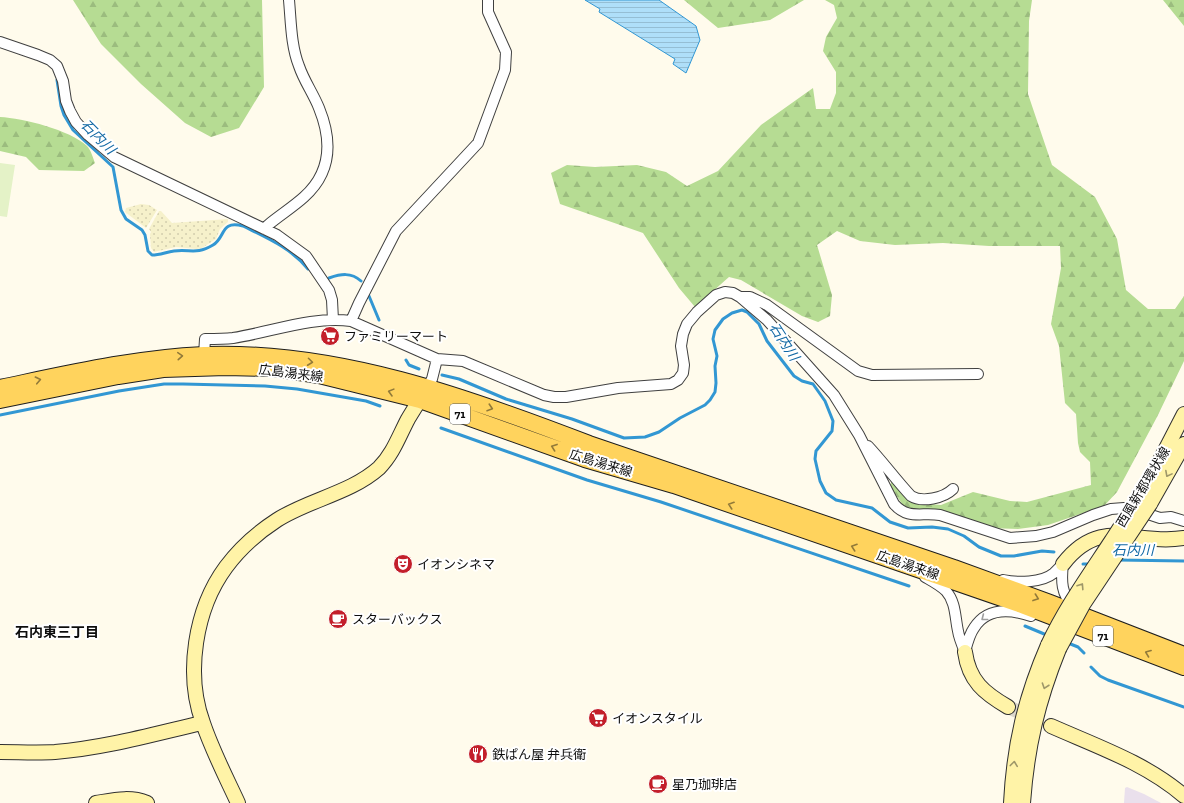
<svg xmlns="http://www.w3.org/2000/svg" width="1184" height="803" font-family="'Zilla Slab','Noto Sans JP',serif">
<defs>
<pattern id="farmland-dots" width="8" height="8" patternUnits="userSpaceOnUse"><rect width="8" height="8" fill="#f6f1cb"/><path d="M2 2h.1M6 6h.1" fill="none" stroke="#d2cdad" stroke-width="1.8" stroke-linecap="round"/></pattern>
<pattern id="forest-firs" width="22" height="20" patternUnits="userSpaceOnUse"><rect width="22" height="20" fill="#b6dc93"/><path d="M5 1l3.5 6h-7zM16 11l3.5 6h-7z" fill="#9bbc7e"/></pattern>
<pattern id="water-rules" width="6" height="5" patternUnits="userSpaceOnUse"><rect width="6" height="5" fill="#afdff9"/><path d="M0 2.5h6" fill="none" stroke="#95bed4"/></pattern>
</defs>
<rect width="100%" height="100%" fill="#fffbec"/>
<path fill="#eae0ec" d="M1127 787 1144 794 1161 803H1124L1125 788Z"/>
<path fill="url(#farmland-dots)" d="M141 204 149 205 157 210 146 228 125 212 126 208Z
M159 211H161L172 223 228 219V222L220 229 216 239 202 248 197 249 176 247 154 252 151 248 150 234 151 232 149 229Z"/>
<path fill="url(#forest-firs)" d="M73 0H262L264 87 239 128 211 137 185 123 141 84 101 44Z
M684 0H804L770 20 718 28Z
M825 0H1032L1029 21 1028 94 1052 165 1095 197 1117 239 1126 290 1148 309H1175L1184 296V361L1157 417 1117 492 1104 506 1048 525 1018 529 989 528 905 508 891 488V481L919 503 941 505 973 492 1010 501 1027 502 1091 485 1090 462 1080 452 1078 443 1076 414 1065 403 1059 346 1051 324 1061 268 1060 246H989L943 243 895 245 860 241 837 231 817 245 832 295 830 316 818 322 802 316 741 280 729 277 695 307 679 288 643 233 560 204 551 173 567 165 595 167 637 165 666 172 687 186 718 171 761 125 813 88 816 109H830L836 93V72L823 51 826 37 837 18 834 5Z
M1163 0H1184V26Z
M0 117C23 118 70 130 87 146 91 150 93 158 95 163L84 171 39 170 26 157 0 151Z"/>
<path fill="#e4f2c7" d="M0 163 15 165 7 217 0 216Z"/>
<path fill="url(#water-rules)" stroke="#3297d3" d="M585 0H659L696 26 700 40 686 73 673 64 675 59 599 12 600 9Z"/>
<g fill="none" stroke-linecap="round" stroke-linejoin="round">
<path stroke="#3297d3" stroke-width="3" d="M57 80 61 106 64 115 73 130 113 167 121 210 126 219 142 230 145 235 148 251 152 255C160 255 166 252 174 251 191 249 196 255 213 245 226 237 220 220 243 226 267 238 291 248 308 269
M329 278C341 274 351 272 361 281
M369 296 379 320
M406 360 409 365 419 369
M442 375 459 379 506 399 572 419 624 438 645 437 659 432 680 418 705 405 710 400 715 392 716 383 715 366 717 356 713 339 715 330 723 319 732 313 742 310 747 312 759 324 767 341 794 376 802 381 813 384 825 401 833 421 832 431 816 451 815 459 820 481 826 493 836 500 872 508 890 522 908 528 932 527 948 529 964 536 979 547 1001 556H1014L1042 551 1054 552
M0 415 119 391 164 384H183L265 386 297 389 366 401 380 406
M441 428 587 480 661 502 909 586
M1118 560 1184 561
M1083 564H1091
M1025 626 1049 636
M1068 643 1078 647 1084 653
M1091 667 1100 676 1108 680 1184 707"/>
<path stroke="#dbd7cb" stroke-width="14" stroke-dasharray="14 7" stroke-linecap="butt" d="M1008 707 1051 726"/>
<g stroke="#404040" stroke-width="12">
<path id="street" d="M0 42 38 55 50 60 57 66 63 81 66 101 70 111 76 122 88 135 114 157 277 235 306 256 329 290 332 300 333 320
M264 229 268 225C280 215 293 207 304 197 332 172 332 140 319 108 313 93 304 81 299 66 291 46 291 22 289 0
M740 297H750L767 305 858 371 872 375 978 374
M351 321 359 303 396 231 478 143 505 70 506 52 488 12V0
M204 355 205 339C214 339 224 339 233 338 272 332 311 316 351 321L437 359 463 361 544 395 554 397H566L618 388 671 384 678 380 683 373 684 365 681 346 683 334 687 324 697 312 716 295 725 292 733 293 740 297 767 320 834 395 859 435 894 504C908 520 921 512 940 515L1010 538 1036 536 1053 532 1093 515 1111 509 1124 508 1136 510 1160 518 1171 517 1184 521
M427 388 432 379 437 359
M868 446C883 462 896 480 911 496 922 503 944 498 953 489
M1063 564C1061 581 1061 594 1074 608
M925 577C932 581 940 585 946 591 956 602 955 618 958 631 959 638 962 645 965 652
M1003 580C1017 583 1042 583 1054 573 1057 570 1060 567 1063 564
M965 652C967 644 969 635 974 628 987 607 1010 609 1031 616"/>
</g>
<g stroke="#2f2f2f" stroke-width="16">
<path id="secondary" d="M1138 499 1154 472 1184 414
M1150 504 1184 444
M1063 564C1101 515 1135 546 1184 538
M965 652C969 681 984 693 1008 707
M1051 726C1096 746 1146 763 1184 796
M0 752C18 752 37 753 55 752 105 748 154 734 202 723
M96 803C114 800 130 796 147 803
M238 803C226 777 212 750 203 723 185 674 195 609 226 567 240 548 257 533 277 520 308 500 351 493 379 468 393 454 399 436 408 419 414 409 420 400 425 390
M1011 803C1014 745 1025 698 1048 645
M1023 803C1027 747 1038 701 1059 649"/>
</g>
<g stroke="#1e1e1e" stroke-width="18">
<path id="primary" d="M0 388C67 374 135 358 204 355 336 350 467 397 589 444L954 568 1050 603 1184 655
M0 400 118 376 163 369 226 367 273 368 319 375 420 400 585 459 674 485 1022 605 1184 667"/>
</g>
<use href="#street" stroke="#fff" stroke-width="10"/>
<use href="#secondary" stroke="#fff3a7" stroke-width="14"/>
<use href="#primary" stroke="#ffd35d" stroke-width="16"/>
<g stroke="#2f2f2f" stroke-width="16" stroke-linecap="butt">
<path id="secondary-bridge" d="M1048 645C1066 607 1089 575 1112 540 1121 527 1129 512 1138 499
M1059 649 1084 603 1150 504"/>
</g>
<use href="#secondary-bridge" stroke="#fff3a7" stroke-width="14"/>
</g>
<defs><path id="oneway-chevron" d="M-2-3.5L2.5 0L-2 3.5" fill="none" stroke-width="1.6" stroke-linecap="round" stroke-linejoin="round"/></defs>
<g stroke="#927a39">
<use href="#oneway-chevron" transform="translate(180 356) rotate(-4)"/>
<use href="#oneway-chevron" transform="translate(310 362) rotate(7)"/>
<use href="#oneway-chevron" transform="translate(38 380) rotate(-12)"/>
<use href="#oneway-chevron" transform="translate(391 392) rotate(-165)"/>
<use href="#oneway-chevron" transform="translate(490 408) rotate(18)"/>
<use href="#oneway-chevron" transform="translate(554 447) rotate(-160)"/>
<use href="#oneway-chevron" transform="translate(731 505) rotate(-161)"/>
<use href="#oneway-chevron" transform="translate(854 547) rotate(-161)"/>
<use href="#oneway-chevron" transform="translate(1036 598) rotate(20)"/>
<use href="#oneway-chevron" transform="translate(1148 653) rotate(-159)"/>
</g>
<g stroke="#9e9769">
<use href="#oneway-chevron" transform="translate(1168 474) rotate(118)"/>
<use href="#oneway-chevron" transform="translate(1081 586) rotate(-57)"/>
<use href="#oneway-chevron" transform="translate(1045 686) rotate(109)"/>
<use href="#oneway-chevron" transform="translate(1014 764) rotate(-83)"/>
</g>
<use stroke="#9e9e9e" href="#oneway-chevron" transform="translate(984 618) rotate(142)"/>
<defs>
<g id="supermarket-disc" transform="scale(1)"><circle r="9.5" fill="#c31f2b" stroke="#fff"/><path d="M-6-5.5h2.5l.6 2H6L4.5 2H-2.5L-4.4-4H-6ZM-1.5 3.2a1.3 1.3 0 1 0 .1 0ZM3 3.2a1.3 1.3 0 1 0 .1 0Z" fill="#fff"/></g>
<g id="theatre-disc" transform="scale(1)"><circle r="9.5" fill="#c31f2b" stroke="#fff"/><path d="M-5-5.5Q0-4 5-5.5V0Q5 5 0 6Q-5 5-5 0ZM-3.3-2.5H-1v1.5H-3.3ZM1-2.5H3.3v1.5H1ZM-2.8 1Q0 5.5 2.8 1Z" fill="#fff"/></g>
<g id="cafe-disc" transform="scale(1)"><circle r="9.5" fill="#c31f2b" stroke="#fff"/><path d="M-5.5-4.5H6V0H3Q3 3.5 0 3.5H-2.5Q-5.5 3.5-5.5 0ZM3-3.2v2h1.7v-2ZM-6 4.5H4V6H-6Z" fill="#fff"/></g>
<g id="restaurant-disc" transform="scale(1)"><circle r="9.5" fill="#c31f2b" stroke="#fff"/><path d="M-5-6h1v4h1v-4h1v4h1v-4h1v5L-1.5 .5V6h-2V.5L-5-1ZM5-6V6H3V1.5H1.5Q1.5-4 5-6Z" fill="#fff"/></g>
</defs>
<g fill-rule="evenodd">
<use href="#supermarket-disc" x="330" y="336"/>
<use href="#theatre-disc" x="403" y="564"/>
<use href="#cafe-disc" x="338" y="619"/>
<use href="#supermarket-disc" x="598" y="718"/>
<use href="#restaurant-disc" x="478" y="754"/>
<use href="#cafe-disc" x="658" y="784"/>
</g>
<g text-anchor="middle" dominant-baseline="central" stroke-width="4" stroke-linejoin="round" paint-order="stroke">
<g fill="#fff" stroke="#565656" stroke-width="1">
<rect x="450" y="404" width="20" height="20" rx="3"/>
<rect x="1093" y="626" width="20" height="20" rx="3"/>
</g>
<g font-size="12" font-weight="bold" fill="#0d0d0d">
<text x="460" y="414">71</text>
<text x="1103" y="636">71</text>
</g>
<g font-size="13" fill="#0d0d0d" stroke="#fff" text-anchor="start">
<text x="344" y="336">ファミリーマート</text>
<text x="417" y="564">イオンシネマ</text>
<text x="352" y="619">スターバックス</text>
<text x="612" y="718">イオンスタイル</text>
<text x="492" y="754">鉄ぱん屋 弁兵衛</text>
<text x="672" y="784">星乃珈琲店</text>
</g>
<g font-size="13" fill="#0d0d0d" stroke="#fff">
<text transform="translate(291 373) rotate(7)">広島湯来線</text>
<text transform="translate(601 463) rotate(17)">広島湯来線</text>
<text transform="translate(1143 487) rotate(-59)">西風新都環状線</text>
<text transform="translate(908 565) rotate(19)">広島湯来線</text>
</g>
<g font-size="14" font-style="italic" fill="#1168a4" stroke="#fff">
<text transform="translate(98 137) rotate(45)">石内川</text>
<text transform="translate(784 342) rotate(57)">石内川</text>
<text x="1133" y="550">石内川</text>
</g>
<g font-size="14" font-weight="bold" fill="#0d0d0d" stroke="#fff">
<text x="57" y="632">石内東三丁目</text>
</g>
</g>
</svg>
